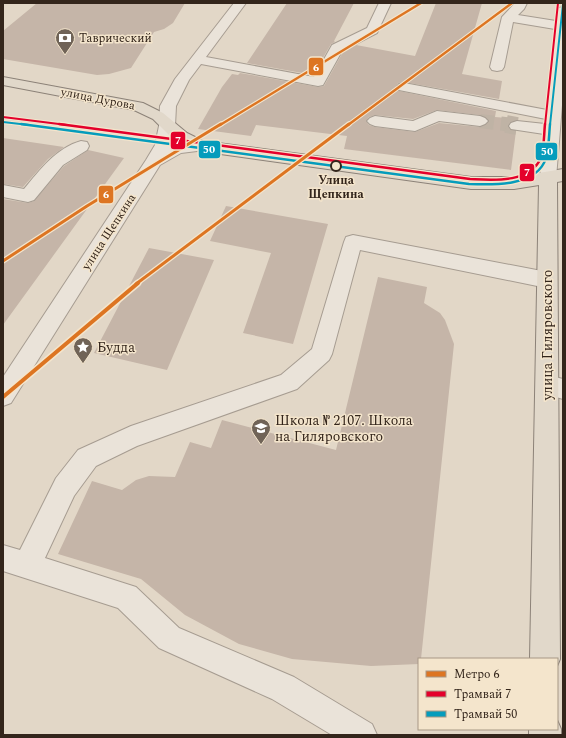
<svg xmlns="http://www.w3.org/2000/svg" width="566" height="738" font-family="Spectral,serif">
<rect width="100%" height="100%" fill="#e2d7c7"/>
<path fill="#c5b5a8" fill-rule="evenodd" d="M37 3H185L173 23 164 29 154 32 131 68 109 74 97 75 3 59V31Z
M287 3H354L334 41 335 42 331 44 313 75 247 63Z
M436 3H482L462 74 502 81 499 99 404 82 398 83 396 88 399 91 496 111 495 117 518 119 511 122 508 125 510 130 516 131 511 170 344 149 347 136 256 125 251 136 198 129 222 87 232 74 238 75 240 73 318 87 324 86 343 52 356 45 415 56ZM437 110 480 115 486 117 490 121 486 125 480 127 439 123 415 132 375 127 369 125 366 121 369 117 375 115 413 119Z
M3 138 64 147 48 159 23 187 3 184Z
M88 150 124 158 3 325V199L28 203 34 201 64 166Z
M226 206 328 224 293 344 243 333 271 253 210 241Z
M149 248 214 260 167 370 94 353Z
M378 277 427 287 424 303 440 313 445 320 454 344 421 659H419V664L371 666 292 659 239 644 185 615 141 579 58 554 92 481 122 490 136 480 149 476 175 477 190 442 211 448 222 420 336 450Z"/>
<g fill="none" stroke-linecap="round" stroke-linejoin="round">
<path stroke="#bfb3a5" stroke-width="14" stroke-dasharray="14 7" stroke-linecap="butt" d="M480 121 513 125"/>
<path stroke="#bfb3a5" stroke-width="18" stroke-dasharray="18 9" stroke-linecap="butt" d="M506 124 517 126"/>
<g stroke="#a69c91" stroke-width="2">
<path id="minor" d="M234 3H246L206 57 314 77 332 45 367 28 379 3H391L377 33 342 51 323 85 318 86 201 64 189 80 176 106 175 126 171 146 193 141 205 142 207 146 205 150 181 153 160 165 11 403 3 406V377L146 160 155 145 159 126 160 106 175 79Z
M515 3H527L524 9 518 15 556 21 557 11 559 8 563 7V93L556 178 554 182 548 184 542 182 540 178 544 134 511 129 509 126 511 123 517 121 545 124 546 119 404 91 399 90 397 87 399 84 404 83 547 110 555 29 513 22 504 67 502 70 497 71 492 70 490 67 502 17Z
M437 111 480 116 485 118 488 121 485 124 480 126 439 121 415 131 375 126 370 124 367 121 370 118 375 116 413 121Z
M81 141 87 142 89 146 87 150 63 165 34 200 28 202 3 197V185L24 189C40 170 56 148 81 141Z
M353 235 547 272 554 275 557 280 554 285 547 288 360 250 332 354 329 360 297 389 137 446 96 466 74 496 45 558 136 587 179 628 294 677 372 724 377 735H332L272 699 159 648 118 608 3 571V545L20 550 56 478 78 450 131 426 281 375 312 349 344 242 346 237Z
M547 375 563 379V399L539 392 536 385 539 378Z"/>
</g>
<g stroke="#8c8278" stroke-width="2">
<path id="major" d="M3 77 143 103 163 113 187 133 203 141 471 177H514L563 169V181L557 182 560 659 557 666V659H530L539 185 514 189H471L199 151 175 141 153 119 134 110 3 85Z
M557 720 561 729V735H529V729H557Z"/>
</g>
<use href="#minor" fill="#eae3d9" fill-rule="evenodd"/>
<use href="#major" fill="#e1d8ca" fill-rule="evenodd"/>
<g stroke="#f4e5cc" stroke-width="4">
<path id="tram-1-far1" d="M3 117 67 125
M545 125 558 3"/>
</g>
<g stroke="#f4e5cc" stroke-width="5">
<path id="tram-1" d="M59 124 470 179C492 180 529 184 541 158 544 151 544 133 545 124"/>
</g>
<g stroke="#f4e5cc" stroke-width="4">
<path id="tram-2-far1" d="M3 122 29 125
M550 125 563 4"/>
</g>
<g stroke="#f4e5cc" stroke-width="5">
<path id="tram-2" d="M21 124 469 184C492 185 537 187 546 158 549 148 549 135 550 124"/>
</g>
<use href="#tram-1-far1" stroke="#e4002b" stroke-width="2"/>
<use href="#tram-1" stroke="#e4002b" stroke-width="2.5"/>
<use href="#tram-2-far1" stroke="#059cbc" stroke-width="2"/>
<use href="#tram-2" stroke="#059cbc" stroke-width="2.5"/>
<g stroke="#f4e5cc" stroke-width="4.5">
<path id="metro-1-far2" d="M220 125 421 3
M348 125 512 3"/>
</g>
<g stroke="#f4e5cc" stroke-width="5.5">
<path id="metro-1-far1" d="M3 261 87 206 221 124
M136 284 349 124"/>
</g>
<g stroke="#f4e5cc" stroke-width="7">
<path id="metro-1" d="M3 397 138 283"/>
</g>
<use href="#metro-1-far2" stroke="#dd7522" stroke-width="2.5"/>
<use href="#metro-1-far1" stroke="#dd7522" stroke-width="3"/>
<use href="#metro-1" stroke="#dd7522" stroke-width="4"/>
</g>
<defs>
<g id="bank-pin" transform="scale(1)"><path d="M0 17L-7.5 6A9.5 9.5 0 1 1 7.5 6Z" fill="#706357" stroke="#f4e5cc"/><path d="M-6-4H6V4H-6ZM0-2.3a2.3 2.3 0 1 0 0 4.6a2.3 2.3 0 1 0 0-4.6Z" fill="#fff"/></g>
<g id="sight-pin" transform="scale(1)"><path d="M0 17L-7.5 6A9.5 9.5 0 1 1 7.5 6Z" fill="#706357" stroke="#f4e5cc"/><path d="M0-6L1.8-2.2L6-1.7L2.9 1.2L3.7 5.4L0 3.3L-3.7 5.4L-2.9 1.2L-6-1.7L-1.8-2.2Z" fill="#fff"/></g>
<g id="school-pin" transform="scale(1)"><path d="M0 17L-7.5 6A9.5 9.5 0 1 1 7.5 6Z" fill="#706357" stroke="#f4e5cc"/><path d="M0-5L7-2L0 1L-7-2ZM-4 1L0 2.5L4 1V4Q0 6-4 4Z" fill="#fff"/></g>
</defs>
<g fill-rule="evenodd">
<use href="#bank-pin" x="65" y="38"/>
<use href="#sight-pin" x="83" y="347"/>
<use href="#school-pin" x="261" y="428"/>
</g>
<circle fill="#f4e5cc" stroke="#33251b" stroke-width="2" cx="336" cy="166" r="5"/>
<g text-anchor="middle" dominant-baseline="central" stroke-width="3" stroke-linejoin="round" paint-order="stroke">
<g font-size="12" fill="#33251b" stroke="#f4e5cc" text-anchor="start">
<text x="79" y="38">Таврический</text>
</g>
<g font-size="12" fill="#33251b" stroke="#f4e5cc">
<text transform="translate(98 99) rotate(11)">улица Дурова</text>
<text transform="translate(109 232) rotate(-57)">улица Щепкина</text>
</g>
<g font-size="12" font-weight="bold" fill="#33251b" stroke="#f4e5cc">
<text x="336" y="180">Улица<tspan x="336" dy="14">Щепкина</tspan></text>
</g>
<g font-size="14" fill="#33251b" stroke="#f4e5cc">
<text transform="translate(547 335) rotate(-90)">улица Гиляровского</text>
</g>
<g font-size="14" fill="#33251b" stroke="#f4e5cc" text-anchor="start">
<text x="97" y="347">Будда</text>
<text x="275" y="420">Школа № 2107. Школа<tspan x="275" dy="16">на Гиляровского</tspan></text>
</g>
</g>
<g stroke="#f4e5cc" stroke-width="1.5">
<rect x="308" y="57" width="16" height="19" rx="4" fill="#dd7522"/>
<rect x="170" y="131" width="16" height="19" rx="4" fill="#e4002b"/>
<rect x="198" y="140" width="23" height="19" rx="4" fill="#059cbc"/>
<rect x="535" y="142" width="23" height="19" rx="4" fill="#059cbc"/>
<rect x="519" y="163" width="16" height="19" rx="4" fill="#e4002b"/>
<rect x="98" y="185" width="16" height="19" rx="4" fill="#dd7522"/>
</g>
<g font-size="11" text-anchor="middle" font-weight="bold" fill="#fff">
<text x="316" y="71">6</text>
<text x="178" y="144">7</text>
<text x="209" y="153">50</text>
<text x="547" y="155">50</text>
<text x="527" y="176">7</text>
<text x="106" y="198">6</text>
</g>
<rect width="566" height="738" fill="none" stroke="#33251b" stroke-width="8"/>
<rect x="418" y="658" width="140" height="72" fill="#f4e5cc" stroke="#a79885"/>
<rect x="426" y="671" width="20" height="6" fill="#dd7522" stroke="#a79885"/>
<text x="454" y="678" font-size="12" fill="#33251b">Метро 6</text>
<rect x="426" y="691" width="20" height="6" fill="#e4002b" stroke="#a79885"/>
<text x="454" y="698" font-size="12" fill="#33251b">Трамвай 7</text>
<rect x="426" y="711" width="20" height="6" fill="#059cbc" stroke="#a79885"/>
<text x="454" y="718" font-size="12" fill="#33251b">Трамвай 50</text>
</svg>
